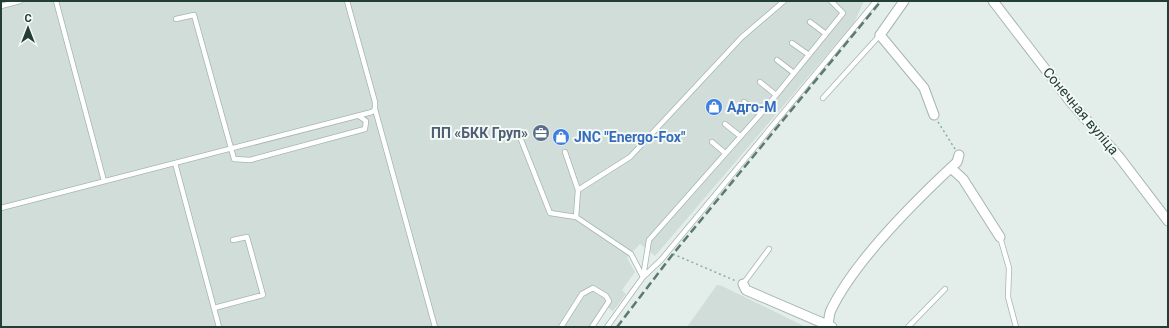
<svg xmlns="http://www.w3.org/2000/svg" width="1169" height="328" font-family="Roboto,sans-serif">
<rect width="100%" height="100%" fill="#e3ede9"/>
<path fill="#d1ddd8" d="M1 1H864L854 23 655 256 640 244 627 258 635 272 622 290 626 294 613 311 607 307 592 327H1Z
M717 285 722 286 806 327H687Z"/>
<g fill="none" stroke-linecap="round" stroke-linejoin="round">
<g stroke="#a6b5b0" stroke-width="6">
<path id="lane" d="M56 1 104 181
M1 6 20 1
M176 19 194 15 234 159 250 160 365 129 366 121 359 116
M810 22 826 34
M792 43 809 55
M777 60 794 73
M760 82 776 95
M823 98 880 35
M744 102 760 114
M375 109 435 327
M725 124 740 136
M518 132 550 213 576 217
M712 142 725 153
M565 152 578 190 576 217 631 254 643 277
M175 163 219 327
M578 190 630 157 742 37 784 1
M1 208 372 112 375 109V102L347 1
M1000 237 1009 268 1008 297 1016 327
M643 277 649 240 764 110 843 13 831 1
M743 284 769 249
M214 308 263 295 247 237 233 240
M561 327 582 294 593 288 606 296 609 301 592 327
M607 327 643 277 661 260 876 1
M908 327 945 289"/>
</g>
<g stroke="#a6b5b0" stroke-width="11">
<path id="street" d="M904 1 880 35 924 88 934 115
M993 1 1069 100 1120 158 1168 221
M951 168 963 179 1000 237
M743 284 746 290 832 327
M828 325C829 320 829 314 831 310 855 260 916 200 957 162L959 155"/>
</g>
<path stroke="#84b0a3" stroke-width="1.5" stroke-dasharray="2 3" stroke-linecap="butt" d="M938 122 955 149
M673 254 736 281"/>
<use href="#lane" stroke="#fff" stroke-width="4.5"/>
<use href="#street" stroke="#fff" stroke-width="9"/>
<path stroke="#5d7973" stroke-width="2.5" stroke-dasharray="8 4" stroke-linecap="butt" d="M617 327 673 254 881 1"/>
</g>
<defs>
<g id="shop-disc" transform="scale(0.9)"><circle r="9.5" fill="#3f7fe0" stroke="#f4f9f6"/><path d="M-5-2.5h2.3a2.7 3.5 0 0 1 5.4 0H5L5.5 6h-11ZM-1.5-2.5h3a1.5 2.3 0 0 0-3 0Z" fill="#fff"/></g>
<g id="office-disc" transform="scale(0.9)"><circle r="9.5" fill="#5c6f8a" stroke="#f4f9f6"/><path d="M-6-3h4V-5.5h4V-3h4V5H-6ZM-1-4.5V-3h2v-1.5ZM-6 0V1H6V0Z" fill="#fff"/></g>
</defs>
<g fill-rule="evenodd">
<use href="#shop-disc" x="714" y="107"/>
<use href="#office-disc" x="541" y="133"/>
<use href="#shop-disc" x="561" y="137"/>
</g>
<g text-anchor="middle" dominant-baseline="central" stroke-width="4" stroke-linejoin="round" paint-order="stroke">
<g font-size="14" font-weight="bold" fill="#366cbe" stroke="#f4f9f6" text-anchor="start">
<text x="727" y="107">Адго-М</text>
<text x="574" y="137">JNC "Energo-Fox"</text>
</g>
<g font-size="14" fill="#233e37" stroke="#f4f9f6">
<text transform="translate(1081 111) rotate(50)">Сонечная вуліца</text>
</g>
<g font-size="14" font-weight="bold" fill="#4e5e75" stroke="#f4f9f6" text-anchor="end">
<text x="528" y="133">ПП «БКК Груп»</text>
</g>
</g>
<rect width="1169" height="328" fill="none" stroke="#233e37" stroke-width="4"/>
<g transform="translate(28 28)" stroke="#f4f9f6" stroke-width="3" paint-order="stroke">
<path d="M0-3L7 15L0 10L-7 15Z" fill="#233e37"/>
<text y="-6" font-size="11" font-weight="bold" text-anchor="middle" fill="#233e37">С</text>
</g>
</svg>
